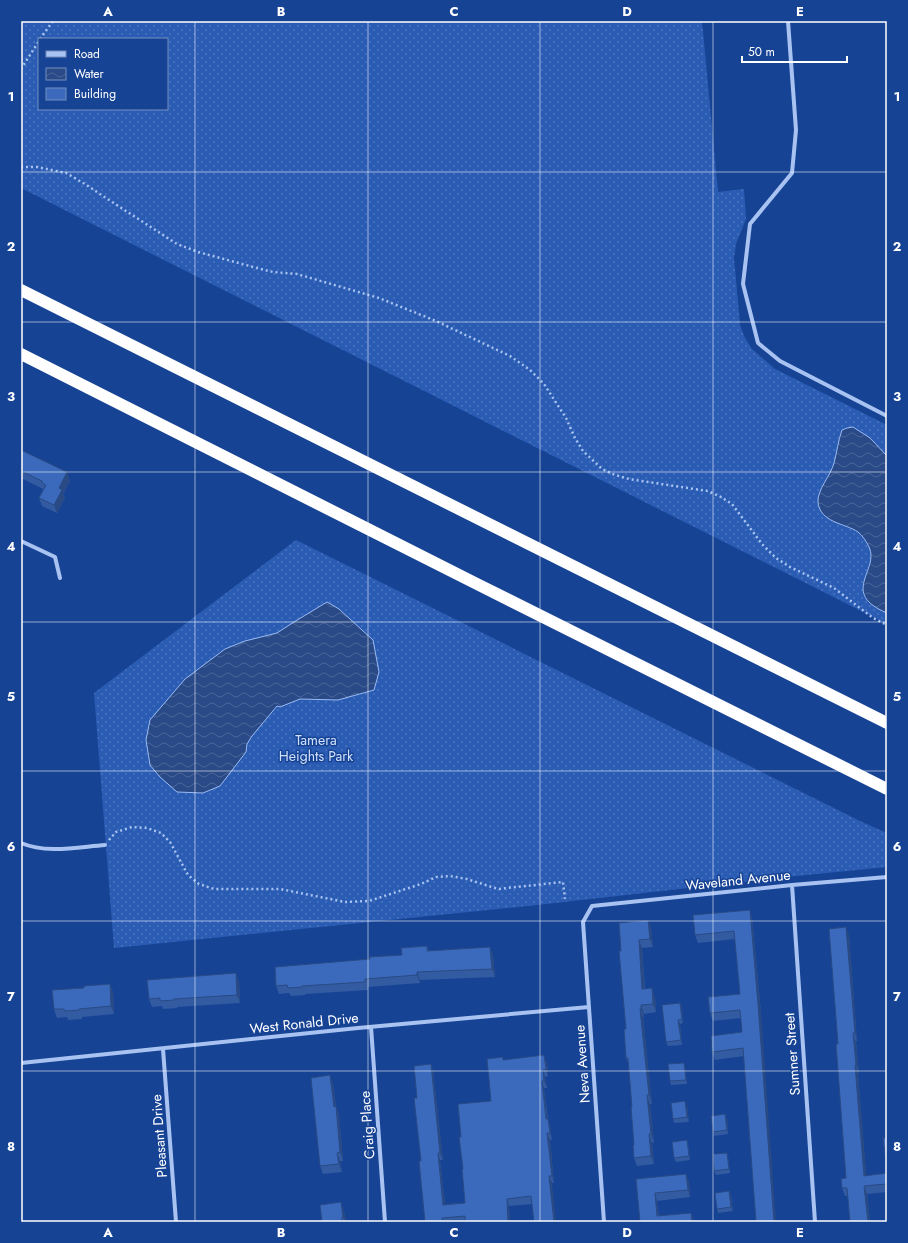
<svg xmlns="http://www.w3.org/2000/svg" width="908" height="1243" font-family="Jost,sans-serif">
<defs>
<pattern id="grass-dots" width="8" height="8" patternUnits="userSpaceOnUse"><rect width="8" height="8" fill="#2a5cb4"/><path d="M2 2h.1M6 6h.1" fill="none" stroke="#4a74bf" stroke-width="1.8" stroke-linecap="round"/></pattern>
<pattern id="water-waves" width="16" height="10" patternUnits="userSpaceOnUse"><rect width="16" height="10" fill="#2a4a87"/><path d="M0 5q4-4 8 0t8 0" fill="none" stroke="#4a6599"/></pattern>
</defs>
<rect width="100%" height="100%" fill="#174395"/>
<path fill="url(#grass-dots)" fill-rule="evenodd" d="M21 21H702L718 192 744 189 746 219 736 244 734 258 740 325 745 338 752 349 775 369 887 425V624L21 188ZM39 39H167V109H39Z
M296 540 862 822 887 833V867L796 876 528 906 114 948 94 693Z"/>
<path fill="url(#water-waves)" stroke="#9bbcf3" d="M853 427 870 438 887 456V613C839 593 880 570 869 547 866 541 863 536 858 532 845 523 820 523 818 502 817 490 831 475 834 463 837 452 838 441 842 430L847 428Z
M327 602 339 609 373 640 379 672 374 690 338 700 300 699 280 707 277 706 252 736 247 744 246 752 220 786 203 793 177 792 160 777 150 765 146 740 150 720 185 679 225 649 245 641 277 633 294 622Z"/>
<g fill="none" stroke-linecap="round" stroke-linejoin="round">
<path stroke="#a8c3f1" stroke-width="2.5" stroke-dasharray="2 3" stroke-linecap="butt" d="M40 39 53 21
M21 69 39 41
M21 167H37L66 173 85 184 109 200 177 244 198 252 257 268 273 272 297 274 379 298 436 321 510 356 530 370 544 384 566 418 575 438 583 451 602 469 615 475 629 479 708 491 721 497 732 504 762 544 776 558 790 567 834 588 873 618 887 625
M109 840 116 832 132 827 147 828 161 833 170 842 188 875 199 884 214 889H280L345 902 369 901 421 884 436 877 450 876 467 879 498 889 563 882 565 899"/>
<path stroke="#a8c3f1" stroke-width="4" d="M788 21 796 130 792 173 750 224 743 284 758 343 780 361 887 416
M21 541 55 557 60 578
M21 843C47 854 78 847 105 845
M792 885 815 1222
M371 1027 385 1222
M163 1049 176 1222
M21 1063 358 1028 589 1007
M604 1222 583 922 592 906 792 885 887 877"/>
<path stroke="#fff" stroke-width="12" d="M21 290 887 723
M21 354 477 584 887 789"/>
</g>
<path fill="#335ba2" d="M21 450 67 472 70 481 63 494 65 498 57 513 42 506 39 498 43 489 21 478Z
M752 918 761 1012 744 1056 715 1060 712 1052 742 1032 741 1018 713 1021 710 1013 740 994 735 939 698 943 695 935Z
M648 920 651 928 653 947 642 948 645 989 655 997 656 1012 644 1014V1017H643L652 1104H650L654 1142 652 1143 654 1164 637 1166 634 1158V1145L632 1107 628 1063 626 1058V1029L621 951Z
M849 935 857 1041 856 1042 859 1073H858L866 1176 887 1173V1192L867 1194 870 1222H850L848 1196H845L842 1188 846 1178 838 1044Z
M427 946 429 951 493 955 495 977 420 980V983L368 987V990L305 994V995L291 996 289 993 279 994 276 986 370 959 402 955Z
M239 981 240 1003 177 1007V1008L163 1009 162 1006 152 1007 149 999Z
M110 984 113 993 114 1014 82 1017V1019L68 1020 67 1017 57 1018 54 1009 84 988Z
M680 1003 682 1007 683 1023 680 1024 682 1045 668 1046 666 1042Z
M503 1060 547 1062 548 1076 545 1077 547 1088H544L548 1119 550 1126 552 1140H550L554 1183H552L532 1204 509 1206 510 1222H425L417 1098 433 1071 443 1160H440L445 1204 465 1203 461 1137 491 1101Z
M684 1063 685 1067 687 1084 671 1085 670 1081Z
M333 1084 336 1107 339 1115 343 1161H340L342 1172 323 1174 320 1166Z
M687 1106 689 1122 674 1123 673 1119Z
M727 1118 728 1134 714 1136 713 1132Z
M887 1138V1158H886L885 1154Z
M688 1144 690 1160 676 1162 674 1158Z
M728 1157 730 1173 716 1175 714 1171Z
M636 1179 689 1181 690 1197 657 1201 659 1216 691 1213 694 1222H640Z
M729 1191 731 1195 733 1211 718 1213 717 1209Z
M344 1211 346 1222H322Z"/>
<path fill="#294a84" d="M67 472 70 481 63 494 65 498 57 513 54 505 59 488Z
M750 910 752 918 761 1012 776 1222H774Z
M648 920 651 928 653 947 650 939Z
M846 927 849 935 857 1041 855 1033Z
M639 940 642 948 645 998 642 989Z
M490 947 493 955 495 977 492 969Z
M417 972 420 980V983L417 975Z
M236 973 239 981 240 1003 237 995Z
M110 984 113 993 114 1014 111 1006Z
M652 988 655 997 656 1012 653 1004Z
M680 1003 682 1007 683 1023 682 1019Z
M641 1005 644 1014V1017L641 1009Z
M640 1009 643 1017 652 1104 649 1095Z
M678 1020 680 1024 682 1045 681 1040Z
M853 1033 856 1042 859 1073 856 1065Z
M544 1055 547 1062 548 1076 546 1069Z
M684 1063 685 1067 687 1084 686 1080Z
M431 1064 433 1071 443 1160 440 1153Z
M855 1065 858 1073 867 1184 864 1176Z
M543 1070 545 1077 547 1088 544 1081Z
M330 1075 333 1084 337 1115 334 1107Z
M542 1081 544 1088 548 1126 546 1119Z
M647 1095 650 1104 654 1142 651 1134Z
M685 1101 687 1106 689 1122 687 1117Z
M336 1106 339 1115 343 1161 340 1152Z
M725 1114 727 1118 728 1134 727 1130Z
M548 1119 550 1126 552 1140 550 1133Z
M547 1133 550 1140 554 1183 552 1176Z
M649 1134 652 1143 654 1164 651 1156Z
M337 1153 340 1161 342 1172 339 1164Z
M438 1153 440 1160 446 1212 443 1205Z
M686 1174 689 1181 690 1197 688 1190Z
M549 1176 552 1183 556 1222H554Z
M864 1186 867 1194 870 1222H868Z
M729 1191 731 1195 733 1211 731 1207Z
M655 1193 657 1201 659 1222 657 1216Z
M507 1199 509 1206 510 1222H508Z
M341 1202 344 1211 346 1222H345L343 1217Z
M691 1213 694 1221V1222H692Z"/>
<path fill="#3b6abc" stroke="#294a84" d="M21 450 67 472 59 488 62 490 54 505 39 498 46 485 42 483V481L21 471Z
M750 910 758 1004 774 1222H756L743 1048 712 1052 711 1036 742 1032 740 1010 710 1013 708 997 740 994 734 931 695 935 693 915Z
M648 920 650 939 639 940 642 989 652 988 653 1004 641 1005V1009H640L649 1095H647L651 1134H649L651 1156 634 1158 633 1145H634L631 1107H632L628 1058H626L624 1029H626L619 951H621L619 923Z
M846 927 855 1033H853L856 1065H855L864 1176 887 1173V1189H886V1184L864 1186 868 1222H850L847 1188H842L841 1179 846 1178 836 1044H838L829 929Z
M427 946V951L490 947 492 969 417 972V975L365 979V982L302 986V987L288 988 287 985 276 986 275 967 370 959 369 957 402 955 401 948Z
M236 973 237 995 174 999V1000L160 1001V998L149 999 147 980Z
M110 984 111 1006 79 1009V1010L65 1011 64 1009H54L52 990 84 988V986Z
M680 1003 682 1019 678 1020 681 1040 666 1042 662 1005Z
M544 1055 546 1069 543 1070 544 1081H542L546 1119H548L550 1133H547L552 1176H549L554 1222H534L531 1196 507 1199 508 1222H465V1216L442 1218V1222H425L419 1161H421L414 1098H417L414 1066 431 1064 440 1153H438L443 1205 465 1203 462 1169H463L459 1137H461L458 1104 491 1101 487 1059 503 1057V1060Z
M684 1063 686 1080 670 1081 668 1064Z
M330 1075 334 1107 336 1106 340 1152 337 1153 339 1164 320 1166 311 1078Z
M685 1101 687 1117 673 1119 671 1103Z
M725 1114 727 1130 713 1132 711 1116Z
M883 1138H887V1154H885Z
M687 1140 689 1156 674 1158 672 1142Z
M727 1153 729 1169 714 1171 713 1154Z
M686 1174 688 1190 655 1193 657 1216 691 1213 692 1222H640L636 1179Z
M729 1191 731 1207 717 1209 715 1193Z
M341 1202 343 1217H342V1222H322L320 1205Z"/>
<path fill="none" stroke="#fff" stroke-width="1" stroke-opacity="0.55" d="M195 21V1222M368 21V1222M540 21V1222M713 21V1222M21 172H887M21 322H887M21 472H887M21 622H887M21 771H887M21 921H887M21 1071H887"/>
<g text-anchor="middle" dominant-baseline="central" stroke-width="3" stroke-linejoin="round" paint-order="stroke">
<g font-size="14" fill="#cfe0fc" stroke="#174395">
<text x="316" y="740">Tamera<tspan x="316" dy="16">Heights Park</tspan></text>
</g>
<g font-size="14" fill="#fff" stroke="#174395">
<text transform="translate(738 880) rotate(-6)">Waveland Avenue</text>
<text transform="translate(304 1023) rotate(-6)">West Ronald Drive</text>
<text transform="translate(792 1054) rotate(-94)">Sumner Street</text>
<text transform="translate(582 1064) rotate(-94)">Neva Avenue</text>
<text transform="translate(367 1125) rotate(-94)">Craig Place</text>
<text transform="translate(159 1136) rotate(-94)">Pleasant Drive</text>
</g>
</g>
<rect width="908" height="1243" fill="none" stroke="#174395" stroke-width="44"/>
<rect x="38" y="38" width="130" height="72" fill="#174395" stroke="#748ebf"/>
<rect x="46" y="51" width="20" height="6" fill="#a8c3f1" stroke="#748ebf"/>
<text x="74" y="58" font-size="12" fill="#ffffff">Road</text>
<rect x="46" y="68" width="20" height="12" fill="url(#water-waves)" stroke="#748ebf"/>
<text x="74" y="78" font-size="12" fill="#ffffff">Water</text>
<rect x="46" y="88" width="20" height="12" fill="#3b6abc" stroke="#748ebf"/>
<text x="74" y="98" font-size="12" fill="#ffffff">Building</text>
<path d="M742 56v6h105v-6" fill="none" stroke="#ffffff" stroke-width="2"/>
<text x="748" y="56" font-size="12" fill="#ffffff" stroke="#174395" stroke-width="3" paint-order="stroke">50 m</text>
<rect x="22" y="22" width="864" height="1199" fill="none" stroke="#fff" stroke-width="1.5"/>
<g font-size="13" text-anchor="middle" font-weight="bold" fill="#fff">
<text x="108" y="16">A</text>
<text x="281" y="16">B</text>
<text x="454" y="16">C</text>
<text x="627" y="16">D</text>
<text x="800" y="16">E</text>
<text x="11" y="101">1</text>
<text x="897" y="101">1</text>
<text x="11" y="251">2</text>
<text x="897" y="251">2</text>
<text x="11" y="401">3</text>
<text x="897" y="401">3</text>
<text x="11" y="551">4</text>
<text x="897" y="551">4</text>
<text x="11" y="701">5</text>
<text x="897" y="701">5</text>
<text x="11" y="851">6</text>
<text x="897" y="851">6</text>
<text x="11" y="1001">7</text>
<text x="897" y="1001">7</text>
<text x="11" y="1151">8</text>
<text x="897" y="1151">8</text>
<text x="108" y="1237">A</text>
<text x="281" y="1237">B</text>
<text x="454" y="1237">C</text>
<text x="627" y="1237">D</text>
<text x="800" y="1237">E</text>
</g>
</svg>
